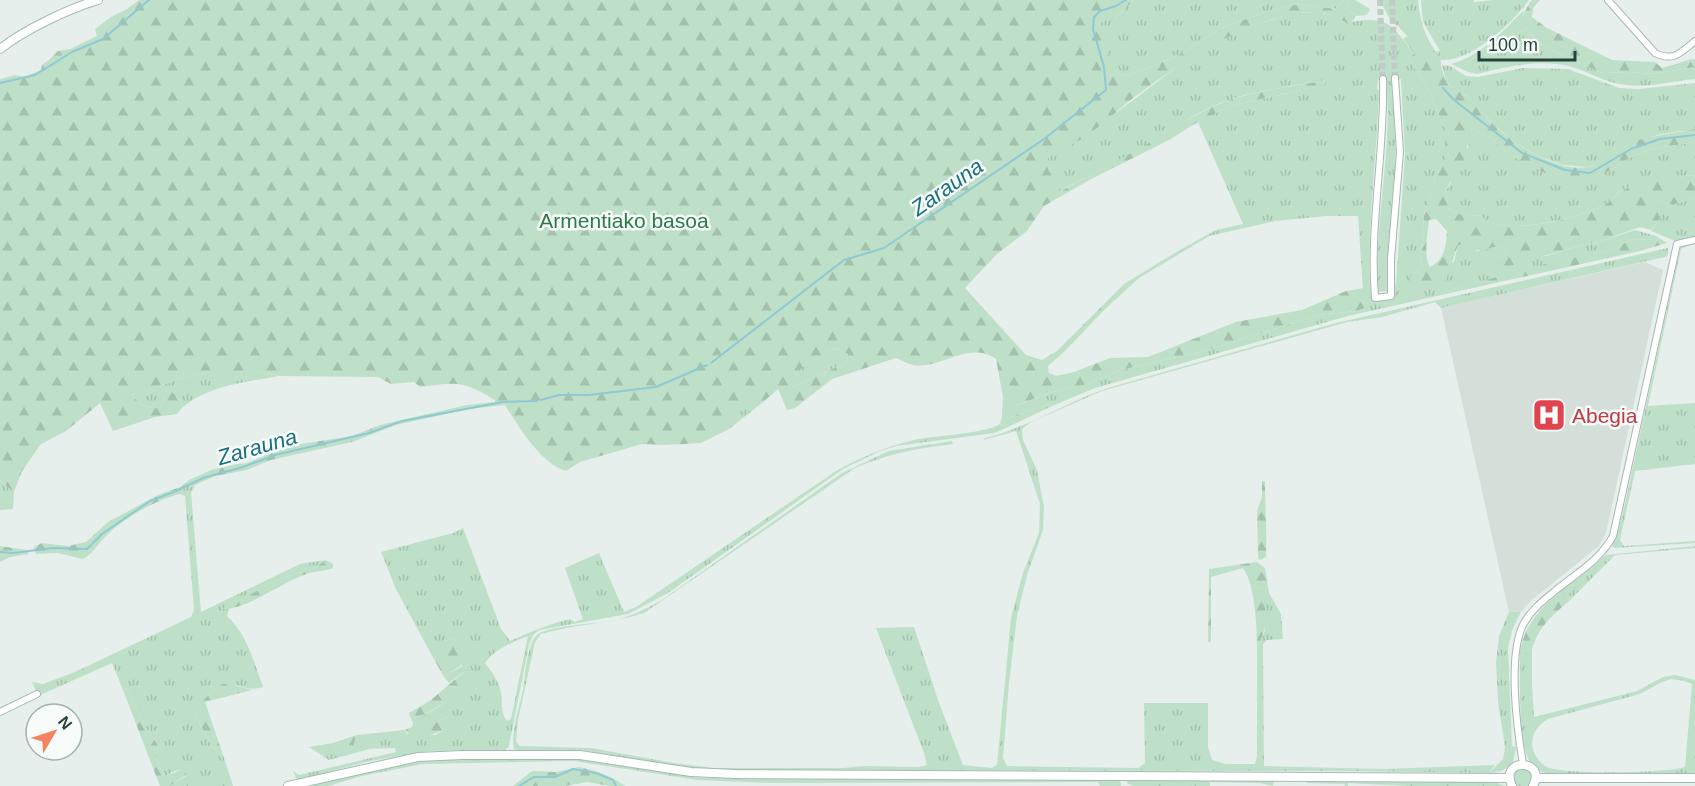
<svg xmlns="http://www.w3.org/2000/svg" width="1695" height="786" font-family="Helvetica,sans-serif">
<defs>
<pattern id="grass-tufts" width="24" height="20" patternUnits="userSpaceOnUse" patternTransform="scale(1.5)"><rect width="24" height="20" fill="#bfe0c8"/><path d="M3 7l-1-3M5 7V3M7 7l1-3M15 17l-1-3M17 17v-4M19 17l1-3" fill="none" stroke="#a4c1ad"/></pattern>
<pattern id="forest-firs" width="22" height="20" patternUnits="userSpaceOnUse" patternTransform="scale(1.5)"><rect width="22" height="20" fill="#bfe0c8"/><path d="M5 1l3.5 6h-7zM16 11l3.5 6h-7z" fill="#a4c1ad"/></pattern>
</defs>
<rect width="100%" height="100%" fill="#e6efeb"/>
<path fill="#d4dfda" d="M1645 262 1663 270 1606 533 1599 546 1532 600 1521 612H1509L1441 308Z"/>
<path fill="url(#grass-tufts)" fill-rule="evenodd" d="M1134 0H1344L1335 9 1299 4 1269 11 1221 28 1181 54 1128 76 1116 73 1097 24 1119 15Z
M1349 0H1355L1370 9 1367 15 1356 16 1346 8Z
M1380 0H1418C1420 20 1424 35 1436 52H1432L1413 33 1407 36 1398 26 1391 22Z
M1421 0H1474V2L1493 0H1529C1511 25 1471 62 1440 60V51L1423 22Z
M1524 10C1522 29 1503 36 1489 46 1480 52 1472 60 1463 67L1464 70 1451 64C1481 56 1503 31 1524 10Z
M1318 12 1338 17 1350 25 1352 22C1389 15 1394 27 1414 55L1408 57 1430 93 1445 130V159L1435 178 1424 215 1420 268 1411 276 1454 262 1458 245 1463 243 1477 251 1500 246 1504 247 1507 253 1493 260 1546 256 1585 244 1599 242 1635 230 1656 236V239L1631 240 1608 251 1572 258 1453 289 1446 294 1348 316 1095 388 1052 406 1048 404 1011 417H1002L1003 397 1017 405 1060 390 1084 385 1121 370 1211 349 1318 315 1356 311 1373 298 1393 296 1396 283 1405 155 1401 79 1392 81C1394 116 1397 151 1395 186 1394 221 1385 256 1388 291L1378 292C1374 221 1393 151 1386 80H1378L1377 88 1379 91C1377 157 1367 222 1370 287L1363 289 1358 216H1327L1275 221 1209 236 1139 278 1105 309V303L1124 284 1178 251 1216 230 1243 224 1198 122 1230 106 1316 87 1326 80C1291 87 1252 90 1218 104 1185 118 1157 140 1126 157 1104 168 1082 179 1060 191L1048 169V157L1087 135 1178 66 1220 40 1249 27 1292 13Z
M1526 28 1535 40 1567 58 1602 73 1630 72 1652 74 1695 67V79C1672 81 1649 88 1626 85 1605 83 1588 71 1569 66 1538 59 1507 67 1477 74L1468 72Z
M1442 65 1450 66 1466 76 1478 77 1523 68 1568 69 1619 88 1639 89 1695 83V129L1661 134 1615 148 1599 163 1587 167 1563 165 1538 156 1514 142 1493 124 1466 95 1455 91 1446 81Z
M1472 129 1493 139 1507 154 1601 176 1629 158 1651 149 1695 142V175C1676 177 1639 181 1622 190 1617 193 1614 199 1609 202 1587 217 1500 239 1481 216L1457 214 1448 208 1447 197 1444 195 1467 151Z
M1695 197V237L1675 241 1651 231 1660 219 1654 205 1660 201 1673 205Z
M1695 242V243L1681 249 1648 406 1695 403V464L1635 471 1620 540 1624 546 1695 541V543L1615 548 1612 546 1622 517 1680 249 1681 246Z
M1668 248V255L1665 257 1441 308 1435 302 1382 317 1347 322 1102 391 1031 422 1022 429 1023 440 1037 470 1044 507 1043 530 1027 575 1017 616 1009 683 1003 758 1007 766 1138 768 1145 763 1144 703H1208V747L1212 760 1226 764H1255L1257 756V648L1265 630 1257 594 1259 589 1268 586 1269 593 1281 614 1283 639 1267 640 1263 644 1264 766 1383 769 1495 765 1489 773 1345 771 702 770 581 750H518L514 749C511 730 519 708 523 690 525 676 527 646 536 636 545 625 599 624 616 620 633 616 647 608 662 600L842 473 889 451 952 441 953 444C914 449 891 453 855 468L644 613C609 624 575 624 541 634L535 642 518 720 516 742 520 746 591 748 674 763 714 768H843L864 766 918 767 927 765 924 753 876 628 914 627 938 700 963 765 992 768 997 765 1011 618 1023 573 1039 533 1040 504 1016 431 983 440 985 438C1028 428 1066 402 1108 388L1336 323Z
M834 348 848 354 847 362 794 387 785 378Z
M208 371H258L279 376C247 382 209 385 183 407L178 397 165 395 160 408C145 409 141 405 132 395L182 378Z
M753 398 762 403 729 429 726 420Z
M467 405 468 409 396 425 352 442V436L380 425Z
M1000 424 1006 428 994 433 896 446 880 451 843 469 668 593 628 614 539 630 533 635 529 645 509 746 505 750 429 751 370 761 297 780 293 771 299 775 396 752 395 748 370 749 329 760 309 747 333 743 337 751 354 743 357 735 405 730 407 734 435 735 447 728 448 717 433 723H413L411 719C443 710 451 698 466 670L449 683 444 677 462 666 457 638 444 641H424L396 589 381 552 453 533 463 528 501 629 510 641C530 632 549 624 570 619L575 622 583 619 565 568 599 553 624 612 636 607 836 471C861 457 885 447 914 440 932 436 989 433 1000 424ZM528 636 511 719 507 721C500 713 503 703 501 693 499 681 492 672 485 663 494 650 514 641 528 636Z
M189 480 191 487 195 486 191 493 201 612 300 564 326 560 316 567 280 579 224 609H229L227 616C247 634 254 662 263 687 246 692 245 685 230 685 213 684 204 703 195 715L213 748 223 755 233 786H170L186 776 185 769 174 771 166 776 161 770 155 755 159 747 142 721 127 688 123 690 112 663 38 696 32 682 43 684 75 672 191 617 194 610 185 496 180 494V487Z
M0 481 14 492 13 509 0 510Z
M1695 546V548L1615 555 1570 600 1567 595 1576 587 1572 582 1606 555Z
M1509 612H1521L1513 628 1508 647 1512 746 1503 759 1505 747 1498 702 1496 662 1499 636Z
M1532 649V685L1534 717 1637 691 1663 677 1675 675 1695 680V774H1547C1540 771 1533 767 1529 760 1518 741 1520 674 1520 651ZM1671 679 1685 681 1692 684 1685 767C1669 773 1561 775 1547 767 1539 763 1533 753 1532 745 1532 733 1538 725 1548 719L1640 694 1662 682Z
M560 757 596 761 702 778 1120 779 1121 786H1100L1098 782 772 783 697 780 574 761 423 764 362 776 328 786H303L416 762 439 759Z
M1527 768 1531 772V783L1528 786H1516L1513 773 1516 769Z
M1127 780 1273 781 1274 782 1273 786 1260 783 1210 782V786H1133L1127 783Z
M1312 780 1493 782 1506 786H1410L1348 783V786H1345L1344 784 1306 783Z"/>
<path fill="url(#forest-firs)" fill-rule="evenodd" d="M139 0H1134L1119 15 1098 24 1116 73 1128 76 1181 54 1221 28 1269 11 1299 4 1335 9 1344 0H1349L1346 8 1356 16 1350 25C1322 6 1297 11 1267 21 1216 38 1171 70 1128 102 1115 113 1102 125 1089 134 1076 143 1062 150 1048 157V169L1061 191C1082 179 1104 168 1126 156 1157 139 1186 118 1219 104 1252 90 1292 87 1327 80L1325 85 1316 87 1230 106 1191 126 1171 139 1093 178 1044 206 1027 231 997 254 965 288 1026 355 1042 360 1057 351 1105 303V309L1065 351 1048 366 1049 373 1056 376 1074 372 1110 358 1148 357 1236 322 1302 310 1346 291 1370 287 1373 298 1370 306 1356 311 1318 315 1211 349 1121 370 1084 385 1060 390 1016 405 1003 397 996 359C968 340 941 370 913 365 908 364 901 360 896 358L832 379 795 408 787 410 778 389 762 403 753 399 727 420 729 429 701 443 665 445 642 444 580 462 566 471C541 464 518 426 505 405L468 409 467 405 495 402V400C462 380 457 382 420 387L414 382 391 384 378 377 280 376 258 371H208L182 378 132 395C141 405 145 409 160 408L165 395 169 390 178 397 183 407 177 414 155 417 113 431 100 403 66 431 41 444 22 471 14 492 0 481V79L15 75 24 77 41 70 42 65 50 59 58 51 70 49 97 36 95 29 111 17 127 9ZM834 348 848 354 847 362 794 387 786 378Z
M1532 0H1540L1533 8 1532 17 1547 28 1612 60 1655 62 1662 68 1692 59 1695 60V67L1652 74 1630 72 1602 73 1567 58 1535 40 1526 28 1468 72 1464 70 1463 67C1472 60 1481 52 1490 45 1500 38 1509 34 1517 25 1524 17 1525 8 1532 0Z
M1413 32 1432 52 1440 51C1440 60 1442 75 1447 82 1452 91 1462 91 1469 98 1478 106 1485 117 1494 125 1514 145 1559 173 1588 167 1600 165 1605 154 1614 149 1633 138 1674 133 1695 129V142L1651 149 1629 158 1601 176 1555 178 1507 154 1493 139 1472 129 1470 144 1467 145V151L1456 179 1450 182 1444 195 1447 197 1448 208 1457 214 1481 216C1500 239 1588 217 1609 202 1614 199 1617 193 1623 190 1640 180 1675 177 1695 175V197L1673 205 1660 201 1655 205 1660 219 1651 230 1640 227 1599 242 1585 244 1499 269 1494 268 1493 260 1507 253 1504 247C1495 245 1487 251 1478 250 1470 250 1467 243 1458 245L1446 280 1414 291 1411 288V276L1420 268 1424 215 1435 178 1445 159V130L1430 93 1408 57 1414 54 1403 39ZM1436 219 1447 231C1446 246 1445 259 1430 267 1423 256 1428 233 1429 220Z
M1656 236 1667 243 1640 251 1446 294 1453 289 1572 257 1608 251 1631 240 1655 239Z
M1048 404 1052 406 1006 428 1000 424 1002 417H1011Z
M352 436V442L271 460 247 470 215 476 191 487 189 480 211 470 236 464 247 463 288 446Z
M1262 481H1265C1265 507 1267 532 1266 557L1260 560 1258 558 1257 510 1262 497Z
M180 487V494C155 500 120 520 103 539 96 547 93 553 83 559L58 553 36 554 34 547 42 543 68 546 86 542 108 522 158 495Z
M0 546 27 550 29 554 10 557 0 562Z
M326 560 333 564V568C325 571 318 571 310 573 284 580 248 610 222 609L280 579 316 567Z
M1257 562 1265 568 1268 586 1259 589 1258 594C1271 611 1266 630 1257 648 1257 628 1255 583 1243 568L1211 577V642H1208L1209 569Z
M1572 582 1576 587 1567 595 1570 600C1552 616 1539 626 1532 649L1520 651C1526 619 1548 601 1572 582Z
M457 638C491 647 458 668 444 677L424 641H444Z
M466 670 472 672V677C450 697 441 710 411 719L409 713 431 700Z
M222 684H230L252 690 205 702 223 755 213 748 195 715 201 702Z
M127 688 142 721 159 747 155 755 161 770 166 776 185 768 186 775 170 786H160L123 690Z
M448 717 457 720 458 725C442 729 430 738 413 738L405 730 412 727 413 723H433Z
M357 735 354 743 344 750 337 751 333 743Z
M1512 746 1516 747 1513 763 1502 771 1489 773 1503 759Z
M579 767C596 771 611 775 625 786H609L587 782 565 786H513L532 771 556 772Z"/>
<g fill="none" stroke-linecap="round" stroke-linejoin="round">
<path stroke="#8ec9d4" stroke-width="2" d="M0 83 35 75 72 52 103 39 149 0
M1443 88 1454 100 1522 153 1565 170 1590 173 1631 149 1660 139 1695 135
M711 363 844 260 884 248 1044 139 1106 90 1104 67 1093 29 1094 17 1100 11 1116 6 1126 0
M541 400 559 395H589L656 387 707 365
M0 552 13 553 53 548 87 549 102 534 150 501 176 491 203 478 243 467 275 455 369 433 402 421 503 402 537 401
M519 786 534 777H555L573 769 596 773 613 780 616 786"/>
<path stroke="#bfccc8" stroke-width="6" stroke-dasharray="6 3" stroke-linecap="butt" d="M1380 0 1383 79
M1392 0 1395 78"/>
<g stroke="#a8b8b2" stroke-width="8">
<path id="street" d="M1608 0 1655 53C1674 62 1680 53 1695 41
M1383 79C1385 152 1369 225 1375 298L1391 296V259L1400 152 1395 78
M0 712 37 694
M1523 764C1517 729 1507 654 1524 623 1532 609 1544 600 1556 590 1577 573 1600 560 1613 536L1677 244 1695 240"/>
</g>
<g stroke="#a4bbb3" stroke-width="10">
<path id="secondary" d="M0 49C24 30 68 9 98 0
M1536 778H1695
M288 786 418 757 462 755H580L691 772 735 774 1509 778
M1512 786C1498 757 1548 759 1533 786"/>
</g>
<use href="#street" stroke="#fff" stroke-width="6"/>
<use href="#secondary" stroke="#fff" stroke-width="8"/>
</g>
<defs>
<g id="hospital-square" transform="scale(1.725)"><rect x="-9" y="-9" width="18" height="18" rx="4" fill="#e0444e" stroke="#f7fbf9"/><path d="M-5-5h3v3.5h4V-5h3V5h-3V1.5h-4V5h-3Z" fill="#fff"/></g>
</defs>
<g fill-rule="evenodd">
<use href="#hospital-square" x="1549" y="415"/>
</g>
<g text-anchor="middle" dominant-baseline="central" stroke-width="5" stroke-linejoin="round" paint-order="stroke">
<g font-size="21" fill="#2d7a4b" stroke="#f7fbf9">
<text x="624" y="220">Armentiako basoa</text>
</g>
<g font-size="21" fill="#be3a42" stroke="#f7fbf9" text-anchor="start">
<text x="1572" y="415">Abegia</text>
</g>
<g font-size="22" font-style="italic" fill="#1c6f80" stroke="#f7fbf9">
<text transform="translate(947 187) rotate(-35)">Zarauna</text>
<text transform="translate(257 447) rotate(-16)">Zarauna</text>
</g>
</g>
<g transform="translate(54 732) rotate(51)"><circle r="28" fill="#f7fbf9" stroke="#a3b1ad" stroke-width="1.5"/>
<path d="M0-4.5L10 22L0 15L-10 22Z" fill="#f4845f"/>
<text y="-9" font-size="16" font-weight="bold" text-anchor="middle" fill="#24423a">N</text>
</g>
<path d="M1479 51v9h96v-9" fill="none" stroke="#24423a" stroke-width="3"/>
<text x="1488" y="51" font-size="18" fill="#24423a" stroke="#f7fbf9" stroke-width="4.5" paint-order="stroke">100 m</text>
</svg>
